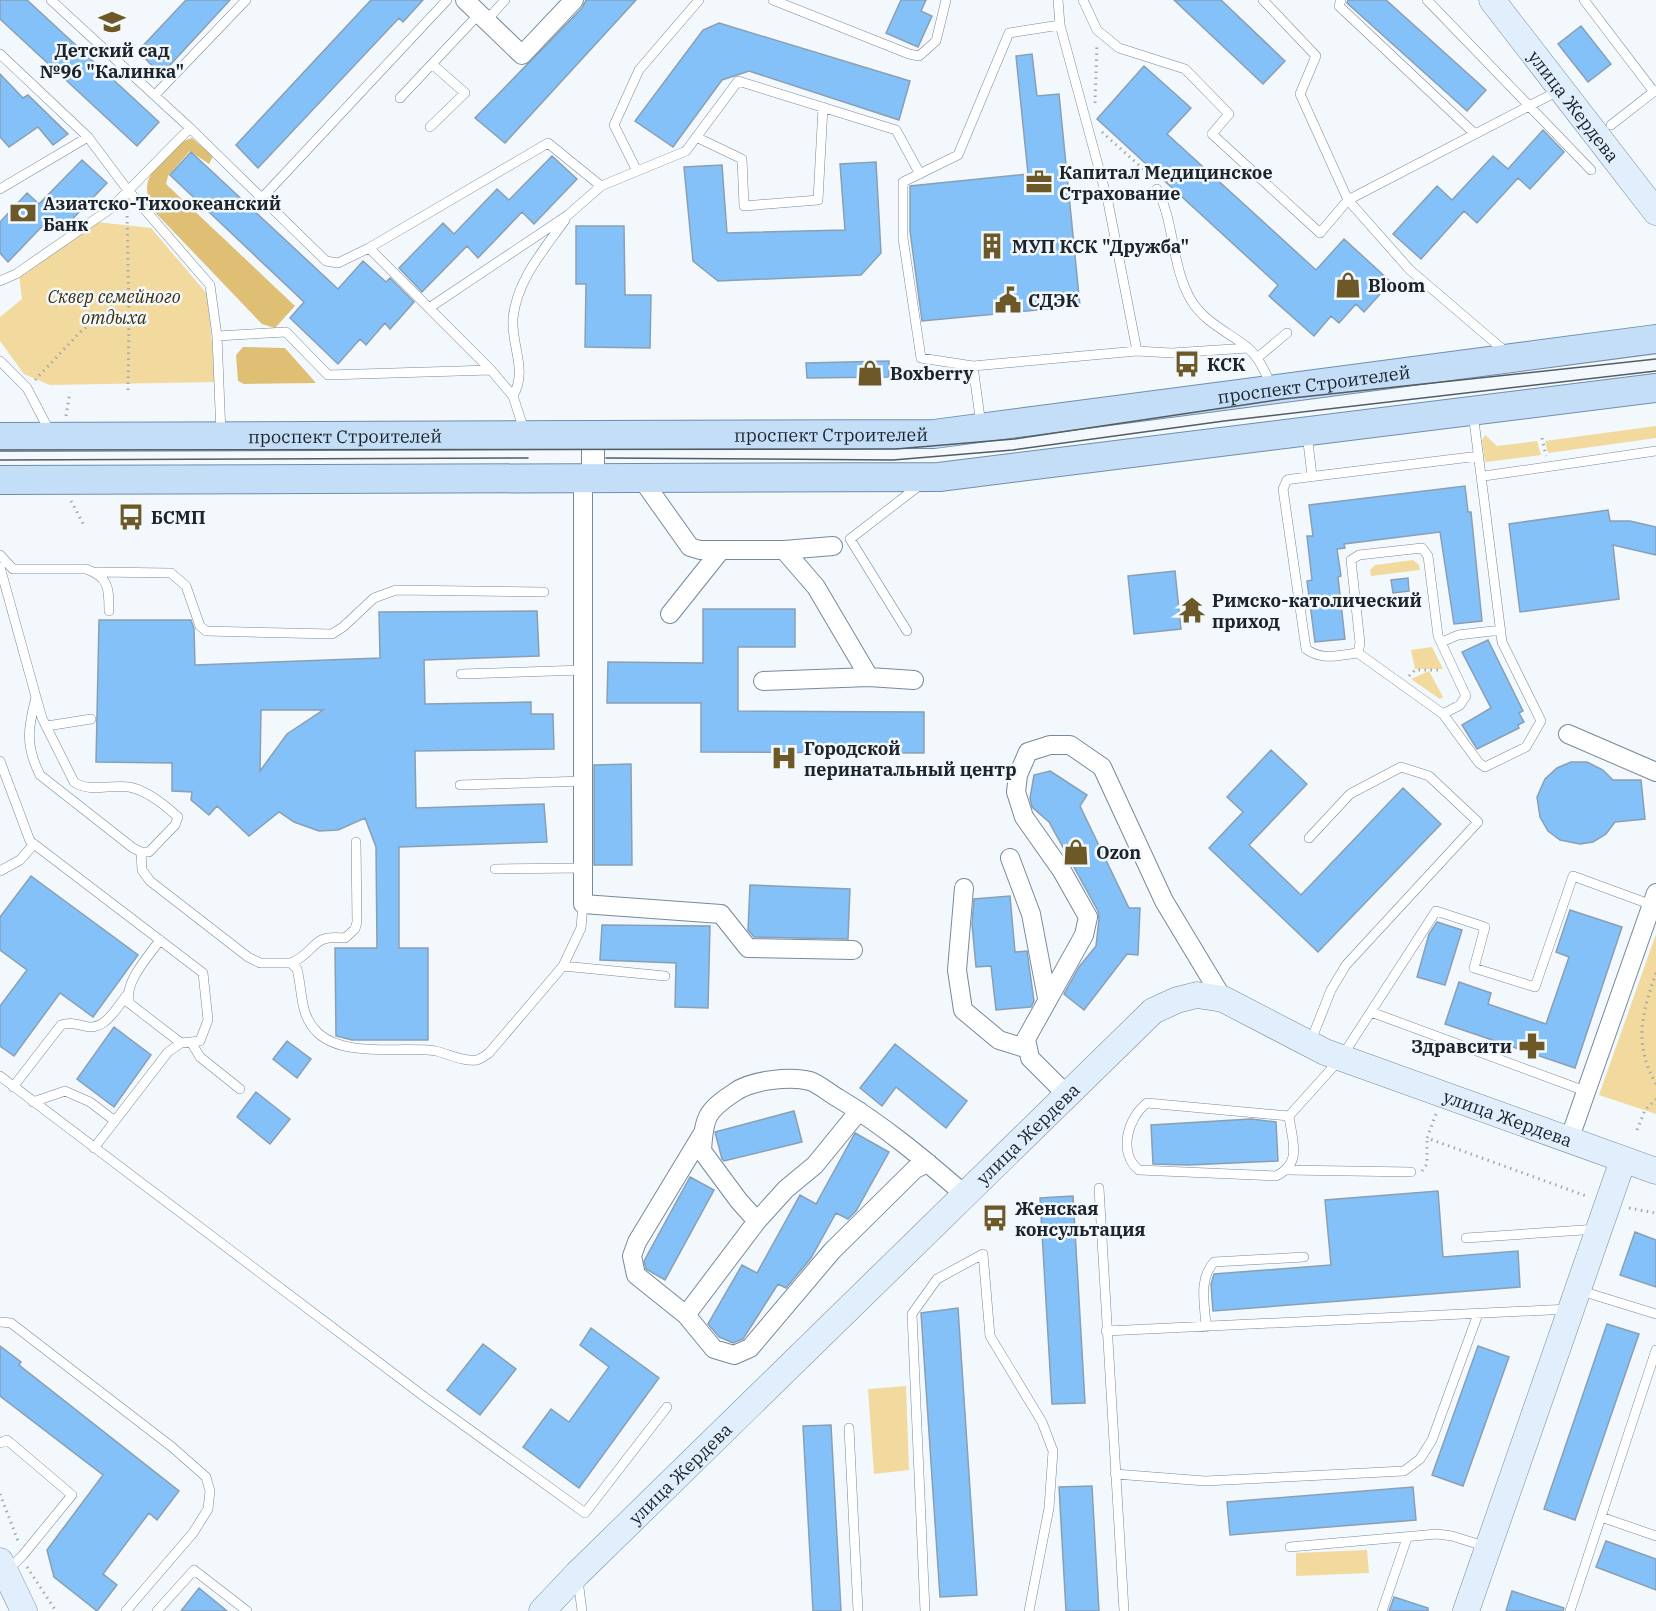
<svg xmlns="http://www.w3.org/2000/svg" width="1656" height="1611" font-family="'IBM Plex Serif',serif">
<rect width="100%" height="100%" fill="#f3f8fc"/>
<path fill="#f2d99e" d="M97 222 151 228 207 294 216 382 50 385 24 374 0 341V317L22 299 19 275Z
M1656 426V438L1548 453 1545 441Z
M1485 435 1497 446 1537 441 1541 455 1485 462 1482 441Z
M1413 560 1419 565 1420 570 1371 576 1370 570 1375 565Z
M1432 647 1443 669H1415L1411 650Z
M1429 671 1443 697 1440 699 1411 679Z
M1656 934V1114L1599 1095Z
M906 1386 909 1470 874 1474 868 1389Z
M1367 1550 1369 1573 1296 1576V1553Z"/>
<path fill="#debf74" d="M192 138 213 156 209 164 190 151 168 176 166 184 295 306 275 328 262 324 150 207C149 201 147 193 147 187 148 169 175 142 192 138Z
M243 347 285 348 316 383 244 384 238 381 236 355Z"/>
<path fill="#84c1f9" stroke="#899fb4" stroke-width="1.5" fill-rule="evenodd" d="M0 0H27L159 122 137 146 0 19Z
M186 0H230L161 75 138 51Z
M371 0H423L403 22 399 18 258 168 236 145Z
M586 0H636L505 143 475 118 582 8Z
M901 0H926L921 11 932 16 918 47 886 33Z
M1174 0H1221L1285 61 1263 84Z
M1348 0H1386L1486 90 1467 111 1347 3Z
M719 23 910 81 899 120 749 71 722 80 673 147 635 121 703 30Z
M1581 26 1611 64 1588 82 1558 44Z
M1032 54 1037 96 1059 94 1080 306 922 321 910 231V186L1028 174 1016 56Z
M1144 66 1191 108 1167 134 1316 270 1344 239 1391 282 1364 312 1356 304 1339 323 1331 316 1314 336 1269 296 1278 285 1097 119Z
M0 74 23 98 28 95 68 134 53 145 38 127 9 147 0 137Z
M1543 130 1564 152 1530 189 1518 178 1477 223 1464 211 1421 259 1393 234 1437 186 1452 200 1493 156 1508 169Z
M191 152 338 289 363 261 386 282 390 278 414 302 390 329 385 323 366 345 360 339 338 364 290 318 304 302 170 175Z
M552 156 577 179 534 224 522 212 478 258 467 246 422 292 399 268 443 223 454 234 497 189 509 200Z
M82 160 107 183 64 228 52 216 8 262 0 253V222L27 193 39 204Z
M876 162 881 253 861 275 718 281 693 261 684 167 722 165 727 233 845 230 840 164Z
M576 226H624L625 295H651L650 348 585 347 586 284H576Z
M889 361V377L807 378 806 363Z
M1465 486 1468 512H1471L1482 621 1454 624 1440 532 1344 544 1345 548 1337 549 1341 576 1338 577 1345 639 1315 642 1307 581 1312 580 1307 536H1313L1309 505Z
M1608 510 1610 521H1630L1656 527V555L1613 545 1619 599 1520 612 1509 524Z
M1175 571 1181 629 1134 634 1128 576Z
M1408 578 1409 591 1393 593 1391 580Z
M703 609H795V647H738V711L924 712V753L701 752V703H607L608 662 703 663Z
M537 611 539 656 424 660 425 704 531 702V714H553L554 749 415 751 416 808 544 804 547 842 399 847V948H428V1040H352L336 1036 335 948H377L376 847 365 818 338 830 319 831 294 822 279 812 249 836 217 806 209 815 191 800 192 792 172 791V763L96 762 99 620H191L194 629 195 665 380 658 379 612ZM261 710H323L287 734 260 771Z
M1488 640 1523 711 1519 713 1524 722 1518 725 1519 728 1477 749 1462 725 1491 708 1462 652Z
M1271 750 1307 784 1249 845 1301 895 1403 788 1441 824 1318 952 1209 848 1243 812 1227 797Z
M1571 762H1587L1603 770 1613 780H1641L1645 819 1615 822 1606 834 1593 842 1580 844 1560 840 1548 831 1540 817 1537 797 1545 779 1557 768Z
M631 764 632 865H594V765Z
M1050 771 1087 795 1080 806 1129 908H1140L1138 955 1127 954 1084 1010 1064 994 1079 967 1096 946 1099 919 1098 911 1049 822 1032 807 1030 798 1034 775Z
M31 876 138 955 93 1017 60 993 14 1056 0 1046V1006L27 970 0 950V917Z
M750 885 850 889 848 939 754 937 748 930Z
M1010 896 1015 952 1027 951 1034 1001 1031 1007 996 1010 991 966 976 967 972 924 974 899Z
M1570 910 1622 927 1575 1068 1445 1024 1459 982 1491 993 1488 1004 1546 1024 1569 957 1556 952Z
M1437 922 1462 930 1445 985 1417 977 1429 934Z
M602 925 710 926 708 1008 675 1007 676 963 600 960Z
M114 1027 151 1055 114 1107 77 1079Z
M287 1041 311 1059 297 1078 273 1059Z
M895 1044 967 1101 946 1128 896 1087 882 1106 860 1088Z
M256 1092 290 1119 270 1144 237 1117Z
M794 1111 802 1142 724 1161 722 1159 715 1132Z
M1251 1119 1276 1122 1278 1161 1188 1165 1153 1164 1151 1125Z
M855 1133 889 1152 856 1211 848 1219 836 1213 811 1258 786 1288 778 1284 743 1339 733 1343 719 1337 708 1324 742 1265 757 1273 800 1195 816 1204Z
M690 1177 714 1190 665 1280 646 1269 644 1261Z
M1438 1191 1443 1257 1518 1251 1520 1287 1213 1311 1211 1284 1214 1274 1331 1265 1325 1200Z
M1073 1196 1085 1403 1052 1404 1040 1198Z
M1635 1232 1656 1240V1287L1620 1275Z
M958 1308 977 1595 940 1597 921 1313Z
M1607 1324 1639 1334 1575 1520 1544 1509Z
M591 1328 659 1378 579 1488 523 1447 551 1409 569 1422 609 1367 580 1345Z
M483 1344 516 1369 480 1415 447 1390Z
M0 1346 21 1362 19 1365 179 1491 157 1520 149 1513 103 1574 117 1585 97 1611 54 1577 47 1550 103 1475 0 1396Z
M1478 1346 1509 1357 1463 1486 1432 1475Z
M831 1425 841 1611H813L803 1426Z
M1092 1486 1099 1611H1066L1059 1487Z
M1413 1487 1416 1520 1230 1535 1227 1502Z
M1606 1541 1656 1559V1590L1596 1567Z
M199 1588 227 1611H181Z
M1512 1591 1564 1608 1563 1611H1506Z
M1394 1597 1428 1608V1611H1389Z"/>
<g fill="none" stroke-linecap="round" stroke-linejoin="round">
<g stroke="#758a9e" stroke-width="10">
<path id="service" d="M51 0 190 128 326 261 338 263 369 248 491 370 513 396 524 430
M773 0 909 54 919 56 936 41 946 0
M1083 0 1097 30 1119 48 1185 69 1229 114 1212 134 1320 233 1348 200 1410 270 1507 353
M1263 0 1316 56 1300 94 1348 200 1560 90
M1341 0 1339 6 1475 134
M1427 0 1591 170
M1584 0 1654 92
M486 21 505 0
M0 54 88 137 127 189 210 285 217 336 221 434
M155 95 246 0
M400 98 479 14
M1611 125 1656 90
M430 127 465 93 432 64
M696 137 742 159 744 206 818 200 823 107
M637 171 614 125 639 70 699 0
M601 186 686 151 738 81 896 130 920 174
M0 189 88 137
M1157 189C1175 223 1171 266 1191 300 1204 322 1228 332 1247 347 1259 357 1265 373 1272 386
M261 199 447 0
M369 248 548 143 601 186 568 215 429 308
M0 281 16 274 110 209 190 128
M217 336 286 332 328 375 491 370
M1137 351 1172 353 1248 348
M1257 358 1287 333
M0 361 27 388 50 432
M973 366 921 358 903 238V182L958 155 1009 33 1060 25
M513 396C528 370 511 346 513 318 517 280 543 251 565 220
M1473 413 1480 468 1502 642 1541 721 1526 747 1485 767 1479 763 1443 714 1358 653C1339 655 1322 661 1306 649L1283 489 1287 480 1292 479 1479 456
M981 425 973 366 1137 351 1108 202 1060 25 1058 0
M1307 434 1312 476
M1484 476 1656 451
M0 555 13 569H86C109 577 109 588 109 611
M0 567 36 697 42 718 74 782C90 793 110 784 129 787 146 790 166 806 178 817L175 825 149 852H141L133 848 40 775C25 745 28 728 36 697
M97 572 171 573 186 586 200 626 206 631 332 634 343 627 374 598 396 590 544 592
M907 631 850 539 920 485
M1442 642 1458 635 1501 630
M1358 653 1360 643 1351 560 1359 555 1422 548 1428 556 1438 636 1466 696 1460 705 1443 714
M461 674 583 670
M47 726 91 719
M0 761 30 841 203 973 208 1020 200 1041 181 1043 168 1052 94 1148
M460 785 583 781
M1309 838 1350 794 1401 767 1429 776 1478 822 1346 965 1331 990 1310 1043
M141 852 142 870 150 881 248 957 260 963H291L297 969C303 992 299 1015 318 1033 345 1058 401 1046 436 1051 449 1054 463 1062 477 1060 481 1059 486 1055 489 1053L563 966 581 928 583 904
M495 869 583 868
M0 871 20 860 34 844
M160 940C148 957 124 982 129 1003L181 1043
M291 963C318 951 310 934 345 938L355 929 357 922 356 842
M563 966 665 976
M1371 1012 1585 1091
M191 1042 200 1057 240 1089
M0 1076 426 1398 585 1513 667 1407
M13 1087 61 1025C70 1022 75 1024 84 1026 105 1032 116 1008 127 995
M33 1102 65 1091 90 1102 115 1121
M1289 1116 1147 1103C1127 1118 1118 1154 1139 1170L1276 1176C1303 1163 1292 1141 1289 1116L1341 1058 1436 911 1485 927 1474 968 1535 987 1573 876 1652 905
M1288 1170 1411 1172
M1099 1188 1124 1611
M1466 1238 1598 1229
M1578 1290 1656 1314
M0 1322 11 1323 172 1447 206 1477 210 1491 208 1509 193 1533 126 1611
M1206 1327C1205 1304 1198 1280 1214 1262L1304 1257
M1106 1331 1569 1309
M849 1428 858 1611
M0 1443 7 1440 72 1495 23 1555 7 1571
M1115 1474 1205 1481 1404 1471 1420 1459 1432 1440 1478 1314
M1601 1517 1656 1536
M1290 1547 1437 1534 1452 1536 1487 1547
M578 1580 582 1611
M157 1611 194 1570 247 1611
M925 1611 912 1314 937 1279 983 1254 990 1336 1042 1422 1053 1451 1049 1508 1029 1611
M1382 1611 1407 1538
M1570 1611 1656 1350"/>
</g>
<g stroke="#758a9e" stroke-width="20">
<path id="minor" d="M465 0 522 55 574 0
M641 478 690 547 700 550H784L833 546
M583 479V904L721 914 748 948 853 950
M784 550 816 587 869 677
M670 614 721 550
M763 681 869 677 914 680
M1568 734 1656 772
M1010 858 1031 914 1047 998
M964 888 957 970 963 1010 999 1040 1028 1049
M1067 1095 1030 1058 1026 1039 1084 935 1088 917 1062 871 1024 817 1016 792 1018 775 1028 752 1050 745H1070L1102 767 1164 901 1223 999
M703 1133 637 1242 632 1256 636 1275 686 1315 714 1349 734 1355 750 1348 832 1251 915 1169 928 1163
M1569 1140 1656 893
M757 1221 786 1189 815 1165 859 1111
M686 1315 757 1221 739 1201 702 1151C704 1117 706 1111 735 1092 751 1080 791 1076 810 1081 819 1084 829 1093 838 1098 883 1125 925 1160 965 1195"/>
</g>
<g stroke="#758a9e" stroke-width="24">
<path id="tertiary" d="M593 435V478"/>
</g>
<g stroke="#758a9e" stroke-width="27">
<g id="secondary">
<path id="s1" d="M1492 0 1656 212"/>
<path d="M0 1561 24 1611"/>
<path id="s2" d="M542 1611 577 1574 1153 1011 1177 1000 1197 995 1223 999 1325 1052 1656 1171"/>
<path d="M1466 1611 1623 1160"/>
</g>
</g>
<g stroke="#6f8eac" stroke-width="30">
<g id="primary">
<path id="s3" d="M0 437 934 434 1656 339"/>
<path d="M0 480 939 477 1656 388"/>
</g>
</g>
<path stroke="#a3aaaf" stroke-width="3" stroke-dasharray="1.5 4.5" stroke-linecap="butt" d="M1095 103 1097 44
M1102 132 1141 167 1150 179
M35 380 83 329 102 319 129 321 127 209
M128 390 129 321
M66 416 70 392
M1542 438 1546 456
M71 501 85 527
M1409 676 1415 670H1442
M1656 973C1642 1014 1633 1043 1656 1084
M1436 1114 1427 1138 1589 1197
M1637 1130 1645 1110 1656 1099
M1422 1171 1427 1164V1138
M1629 1208 1656 1213
M0 1494 18 1541
M27 1567 56 1611"/>
<use href="#service" stroke="#fff" stroke-width="9"/>
<use href="#minor" stroke="#fff" stroke-width="18"/>
<use href="#tertiary" stroke="#fff" stroke-width="22"/>
<use href="#secondary" stroke="#e1eefb" stroke-width="26"/>
<use href="#primary" stroke="#c4def7" stroke-width="28"/>
<path stroke="#545b62" stroke-width="1.5" d="M0 450 896 449 1014 439 1283 399 1656 359
M606 458 893 460 1013 450 1224 421 1656 371
M0 460 528 458"/>
</g>
<defs>
<g id="school-bare" transform="scale(2.07)"><path d="M0-5L7-2L0 1L-7-2ZM-4 1L0 2.5L4 1V4Q0 6-4 4Z" fill="#6c5927" stroke="#f3f8fc" stroke-width="2.5" paint-order="stroke"/></g>
<g id="office-bare" transform="scale(2.07)"><path d="M-6-3h4V-5.5h4V-3h4V5H-6ZM-1-4.5V-3h2v-1.5ZM-6 0V1H6V0Z" fill="#6c5927" stroke="#f3f8fc" stroke-width="2.5" paint-order="stroke"/></g>
<g id="bank-bare" transform="scale(2.07)"><path d="M-6-4H6V4H-6ZM0-2.3a2.3 2.3 0 1 0 0 4.6a2.3 2.3 0 1 0 0-4.6Z" fill="#6c5927" stroke="#f3f8fc" stroke-width="2.5" paint-order="stroke"/></g>
<g id="building-bare" transform="scale(2.07)"><path d="M-4-6H4V6H1V3H-1V6H-4ZM-2.5-4.3h1.7v1.8h-1.7ZM.8-4.3h1.7v1.8H.8ZM-2.5-1h1.7V.8h-1.7ZM.8-1h1.7V.8H.8Z" fill="#6c5927" stroke="#f3f8fc" stroke-width="2.5" paint-order="stroke"/></g>
<g id="shop-bare" transform="scale(2.07)"><path d="M-5-2.5h2.3a2.7 3.5 0 0 1 5.4 0H5L5.5 6h-11ZM-1.5-2.5h3a1.5 2.3 0 0 0-3 0Z" fill="#6c5927" stroke="#f3f8fc" stroke-width="2.5" paint-order="stroke"/></g>
<g id="civic-bare" transform="scale(2.07)"><path d="M-.6-6.5H3V-4.5H.6V-3L4-1V1h2V6H-6V1h2V-1L-.6-3ZM-1.2 2.5V6h2.4V2.5Z" fill="#6c5927" stroke="#f3f8fc" stroke-width="2.5" paint-order="stroke"/></g>
<g id="bus-bare" transform="scale(2.07)"><path d="M-5-6H5V4H4V6H2V4H-2V6H-4V4H-5ZM-3.5-4V0h7V-4ZM-3.5 1.2v1.5H-2V1.2ZM2 1.2v1.5H3.5V1.2Z" fill="#6c5927" stroke="#f3f8fc" stroke-width="2.5" paint-order="stroke"/></g>
<g id="temple-bare" transform="scale(2.07)"><path d="M0-6L5-2H3V0L6.5 2.5H4V6H1.5V3h-3V6H-4V2.5H-6.5L-3 0V-2H-5Z" fill="#6c5927" stroke="#f3f8fc" stroke-width="2.5" paint-order="stroke"/></g>
<g id="hospital-bare" transform="scale(2.07)"><path d="M-5-5h3v3.5h4V-5h3V5h-3V1.5h-4V5h-3Z" fill="#6c5927" stroke="#f3f8fc" stroke-width="2.5" paint-order="stroke"/></g>
<g id="pharmacy-bare" transform="scale(2.07)"><path d="M-2-6h4v4h4v4h-4v4h-4v-4h-4v-4h4Z" fill="#6c5927" stroke="#f3f8fc" stroke-width="2.5" paint-order="stroke"/></g>
</defs>
<g fill-rule="evenodd">
<use href="#school-bare" x="112" y="22"/>
<use href="#office-bare" x="1039" y="182"/>
<use href="#bank-bare" x="23" y="213"/>
<use href="#building-bare" x="992" y="246"/>
<use href="#shop-bare" x="1348" y="285"/>
<use href="#civic-bare" x="1008" y="300"/>
<use href="#bus-bare" x="1187" y="364"/>
<use href="#shop-bare" x="870" y="373"/>
<use href="#bus-bare" x="131" y="517"/>
<use href="#temple-bare" x="1192" y="610"/>
<use href="#hospital-bare" x="784" y="758"/>
<use href="#shop-bare" x="1076" y="852"/>
<use href="#pharmacy-bare" x="1532" y="1046"/>
<use href="#bus-bare" x="995" y="1218"/>
</g>
<g text-anchor="middle" dominant-baseline="central" stroke-width="5" stroke-linejoin="round" paint-order="stroke">
<g font-size="18" font-weight="bold" fill="#1b232b" stroke="#f3f8fc" text-anchor="start">
<text x="112" y="50" text-anchor="middle">Детский сад<tspan x="112" dy="21">№96 "Калинка"</tspan></text>
<text x="1059" y="172">Капитал Медицинское<tspan x="1059" dy="21">Страхование</tspan></text>
<text x="43" y="203">Азиатско-Тихоокеанский<tspan x="43" dy="21">Банк</tspan></text>
<text x="1012" y="246">МУП КСК "Дружба"</text>
<text x="1368" y="285">Bloom</text>
<text x="1028" y="300">СДЭК</text>
<text x="1207" y="364">КСК</text>
<text x="890" y="373">Boxberry</text>
<text x="151" y="517">БСМП</text>
<text x="1212" y="600">Римско-католический<tspan x="1212" dy="21">приход</tspan></text>
<text x="804" y="748">Городской<tspan x="804" dy="21">перинатальный центр</tspan></text>
<text x="1096" y="852">Ozon</text>
<text x="1512" y="1046" text-anchor="end">Здравсити</text>
<text x="1015" y="1208">Женская<tspan x="1015" dy="21">консультация</tspan></text>
</g>
<g font-size="18" fill="#1b232b" stroke="#f3f8fc">
<text stroke="none"><textPath href="#s1" startOffset="134">улица Жердева</textPath></text>
<text stroke="none"><textPath href="#s3" startOffset="1317">проспект Строителей</textPath></text>
<text stroke="none"><textPath href="#s3" startOffset="831">проспект Строителей</textPath></text>
<text stroke="none"><textPath href="#s3" startOffset="345">проспект Строителей</textPath></text>
<text stroke="none"><textPath href="#s2" startOffset="1239">улица Жердева</textPath></text>
<text stroke="none"><textPath href="#s2" startOffset="681">улица Жердева</textPath></text>
<text stroke="none"><textPath href="#s2" startOffset="195">улица Жердева</textPath></text>
</g>
<g font-size="18" font-style="italic" fill="#3d300e" stroke="#f3f8fc">
<text x="114" y="296">Сквер семейного<tspan x="114" dy="21">отдыха</tspan></text>
</g>
</g>
</svg>
